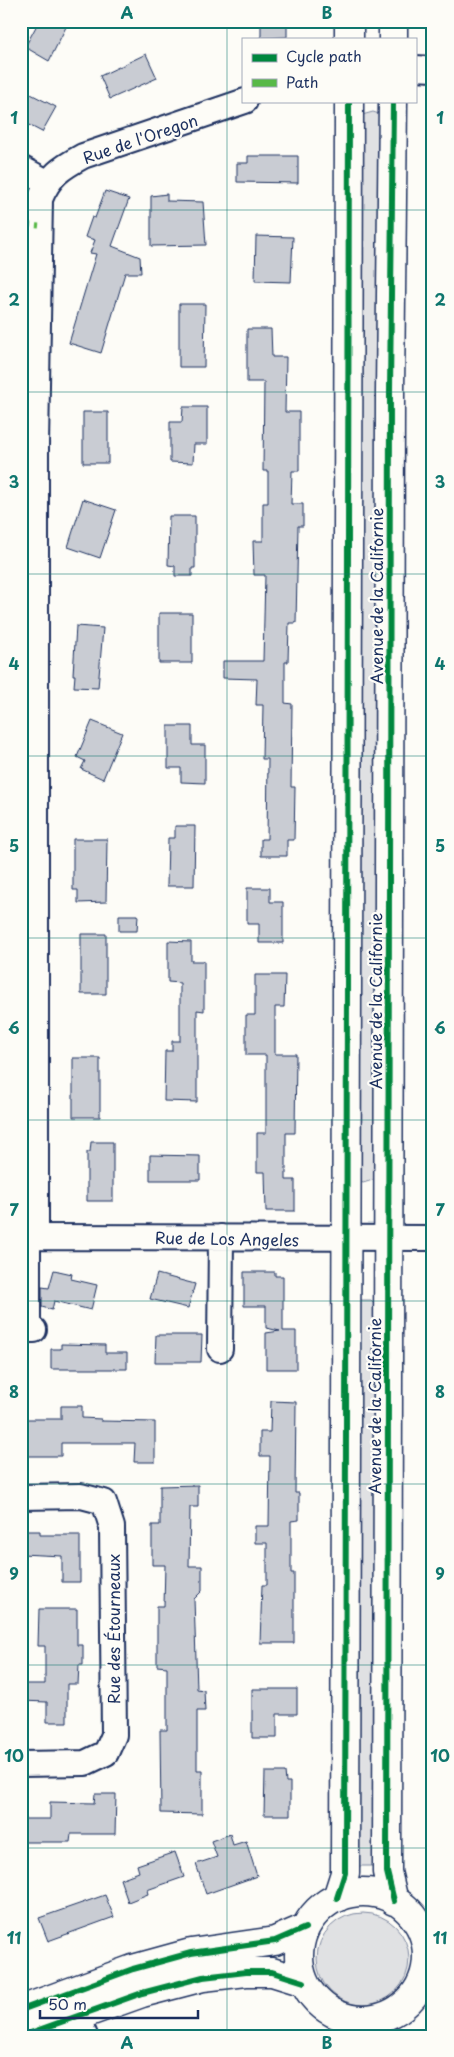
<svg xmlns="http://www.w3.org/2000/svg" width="454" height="2057" font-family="'Playpen Sans',sans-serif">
<rect width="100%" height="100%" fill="#fdfcf7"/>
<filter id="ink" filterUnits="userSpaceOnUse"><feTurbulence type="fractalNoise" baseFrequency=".02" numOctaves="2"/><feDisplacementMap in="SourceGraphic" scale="10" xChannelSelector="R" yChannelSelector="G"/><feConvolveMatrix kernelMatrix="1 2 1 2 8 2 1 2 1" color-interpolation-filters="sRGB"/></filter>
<g filter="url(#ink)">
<path fill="#e0e1e3" stroke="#7e88a0" d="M373 112 382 115 376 1179 363 1183 359 1181 362 115Z
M360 1300H371L376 1305 379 1866H352L355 1304Z
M317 1959a46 46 0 1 1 92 0a46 46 0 1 1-92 0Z"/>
<path fill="#c9ccd3" stroke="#1b2f5e" d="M39 21H69L49 61 25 47Z
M261 21H287V37L261 38Z
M146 54 157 78 110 99 100 76Z
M21 89 56 107 42 132 21 121Z
M248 156H298V183L237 182V163H248Z
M105 191 129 199 112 246 140 257 141 273H125L101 353 69 343 96 254 90 253 95 240 85 237 92 217 95 218Z
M167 194V201L203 202 206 245 151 246V196Z
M256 236 293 237 291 282 255 281Z
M179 304H205L204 367H179Z
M247 329H271L272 357H286L285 412H299V471H292L291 504H303V526H298L296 623H289L288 662H285V703L292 704 291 787H295L294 840H287V856H261V839H267L268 759H262L263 705H256L257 679 223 678V661H263L265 575H254L253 541H263V503H268V471H263L264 382H247Z
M183 407H207V444H194L193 463 170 462V422H182Z
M83 412H108V463H83Z
M83 499 116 510 100 558 68 547Z
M169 516H195V568H192V576H175V566L168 565Z
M159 613H192V663H159Z
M76 626 103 628 98 688 74 687 75 675H73Z
M92 721 122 733 103 779 81 769 85 761 77 757Z
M168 726H192V745H205V783L181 782V768H168Z
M175 826H195L194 886H167L168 838H175Z
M73 839H107L106 902 78 903V890H73Z
M247 888H270V902H283V943H259V924H247Z
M119 915H138L137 931H119Z
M81 934H106V994H81Z
M168 941 191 942V961H204V1011L197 1010V1102L164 1101 165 1051H172V1041H180V983L168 982Z
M255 975H285L284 1007H275V1054H296L295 1133H286V1180H295V1211H266L265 1172H257V1133H266V1055H246V1015H255Z
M73 1058H100V1117H73Z
M91 1142H113V1201H87V1152H90Z
M150 1155 200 1156V1180H150Z
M54 1270 72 1274 71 1279 97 1285 91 1310 54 1301 52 1310 42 1307V1287L49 1288Z
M244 1272H275V1276H283V1331H296V1369H266V1333L280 1331 266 1328V1306H244Z
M157 1274 195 1284 188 1308 150 1299Z
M156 1335H202L201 1362H155Z
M61 1344 105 1345V1353H127V1369H51V1349H61Z
M271 1401 296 1402 295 1493H299V1520L291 1521V1573H294V1643H260L262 1585H267V1543H255V1526H269L270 1456H260V1432H270Z
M61 1406H82V1418L101 1419V1421L155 1422V1462H134L135 1443H61V1456H21V1419H61Z
M198 1485V1507H190L189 1566H202V1591L194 1599 197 1689 204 1690 205 1711H197V1770H202V1814L161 1813 160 1730H167V1667L157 1666V1606H164L165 1565H152V1525H160V1486Z
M21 1531H40V1535H80V1582H62V1556L21 1554Z
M39 1609H77V1645H83V1665H79L78 1684H67V1722H47V1702L21 1701V1684H45V1646H38Z
M252 1689H297V1714H277V1738H252Z
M265 1772H285L286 1782H290V1815H264Z
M95 1794H116L115 1834H71L70 1842H21V1819H50V1802L94 1803Z
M230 1834 233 1845 246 1841 257 1876 206 1894 196 1864 217 1857 211 1841Z
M175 1852 184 1877 147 1890 148 1894 128 1902 120 1879 139 1872 137 1865Z
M105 1895 114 1917 48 1941 39 1918Z"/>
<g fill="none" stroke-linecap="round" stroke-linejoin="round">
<g stroke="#1b2f5e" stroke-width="16">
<path id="service" d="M364 2036 365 2020"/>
</g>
<g stroke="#1b2f5e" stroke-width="28">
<path id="minor" d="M415 68 433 69
M21 168 47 182
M21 1237 433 1238
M28 1237V1330H34
M36 1237V447L40 199C50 175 61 168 83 156L245 101
M220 1349 221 1237
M21 1497 81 1496 104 1502 112 1527 114 1735 106 1753 85 1763 21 1764
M70 1999 85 2036"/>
</g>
<g stroke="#1b2f5e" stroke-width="31">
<path id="tertiary" d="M393 21V39
M349 39V21
M393 101 390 392 387 1872 394 1901
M299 1956a64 64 0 1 1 128 0a64 64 0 1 1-128 0Z
M337 1898 345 1873 349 101
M21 2010 133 1969 191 1953 275 1941 305 1928
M22 2036 142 1993 203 1977 246 1972H272L304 1982"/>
</g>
<use href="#service" stroke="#fdfcf7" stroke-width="12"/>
<use href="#minor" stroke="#fdfcf7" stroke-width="24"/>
<use href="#tertiary" stroke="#fdfcf7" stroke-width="28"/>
<path stroke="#58b947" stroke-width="5" stroke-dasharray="10 5" stroke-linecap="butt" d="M21 224 39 226"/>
<g stroke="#fdfcf7" stroke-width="9">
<path id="cycleway" d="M393 101 390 392 387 1872 394 1901
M337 1898 345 1873 349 101
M21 2010 133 1969 191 1953 275 1941 305 1928
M22 2036 142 1993 203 1977 246 1972H272L304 1982"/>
</g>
<use href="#cycleway" stroke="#00873e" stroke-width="6"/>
</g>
</g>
<path fill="none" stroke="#0f766e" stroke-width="1" stroke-opacity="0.55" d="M227 21V2036M21 210H433M21 392H433M21 574H433M21 756H433M21 938H433M21 1120H433M21 1301H433M21 1484H433M21 1665H433M21 1848H433"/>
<g text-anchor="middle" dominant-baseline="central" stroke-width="4.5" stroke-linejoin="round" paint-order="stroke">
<g font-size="16" fill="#1b2f5e" stroke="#fdfcf7">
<text transform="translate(140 138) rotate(-19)">Rue de l'Oregon</text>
<text transform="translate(376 596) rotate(-90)">Avenue de la Californie</text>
<text transform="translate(375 1001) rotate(-90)">Avenue de la Californie</text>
<text transform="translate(227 1238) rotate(1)">Rue de Los Angeles</text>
<text transform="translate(374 1406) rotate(-90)">Avenue de la Californie</text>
<text transform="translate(113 1629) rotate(-90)">Rue des Étourneaux</text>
</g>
</g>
<rect width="454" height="2057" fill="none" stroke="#fdfcf7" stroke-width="55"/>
<rect x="242" y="38" width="175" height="65" fill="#fdfcf7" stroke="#a3aaba"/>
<rect x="252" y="54" width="25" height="8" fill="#00873e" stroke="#a3aaba"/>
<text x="286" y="62" font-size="15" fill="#1b2f5e">Cycle path</text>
<rect x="252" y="79" width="25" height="8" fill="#58b947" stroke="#a3aaba"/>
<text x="286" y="88" font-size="15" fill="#1b2f5e">Path</text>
<path d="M40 2010v8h158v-8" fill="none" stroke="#1b2f5e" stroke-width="2.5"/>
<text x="48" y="2010" font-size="15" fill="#1b2f5e" stroke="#fdfcf7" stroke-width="4" paint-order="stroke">50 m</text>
<rect x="28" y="28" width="398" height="2002" fill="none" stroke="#0f766e" stroke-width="2"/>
<g font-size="16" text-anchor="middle" font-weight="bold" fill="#0f766e">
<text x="127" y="19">A</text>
<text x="327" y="19">B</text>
<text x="14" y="124">1</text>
<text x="440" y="124">1</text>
<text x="14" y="306">2</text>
<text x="440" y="306">2</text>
<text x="14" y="488">3</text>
<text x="440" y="488">3</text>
<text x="14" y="670">4</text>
<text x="440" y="670">4</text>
<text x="14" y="852">5</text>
<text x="440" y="852">5</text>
<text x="14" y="1034">6</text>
<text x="440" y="1034">6</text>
<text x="14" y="1216">7</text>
<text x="440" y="1216">7</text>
<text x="14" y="1398">8</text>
<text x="440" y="1398">8</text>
<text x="14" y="1580">9</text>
<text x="440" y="1580">9</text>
<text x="14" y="1762">10</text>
<text x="440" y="1762">10</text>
<text x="14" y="1944">11</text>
<text x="440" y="1944">11</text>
<text x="127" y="2049">A</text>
<text x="327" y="2049">B</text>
</g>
</svg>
